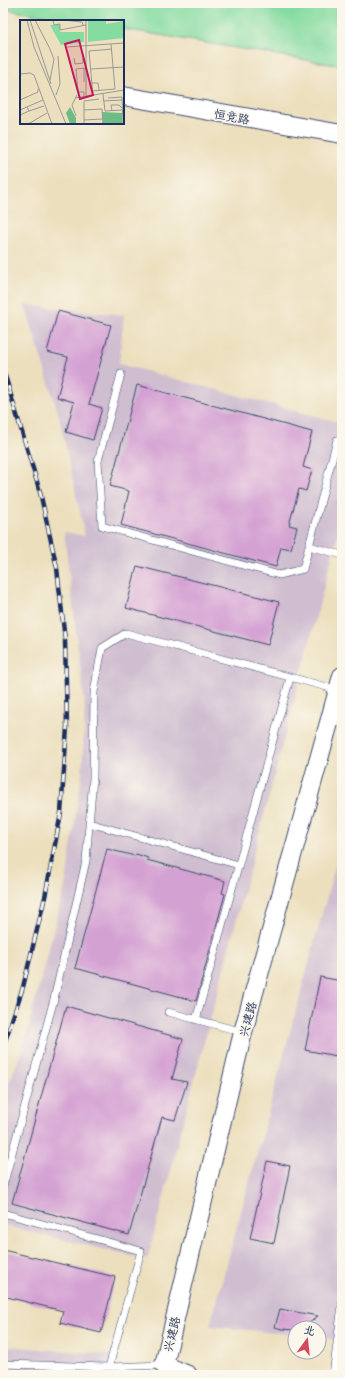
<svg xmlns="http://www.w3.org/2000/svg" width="345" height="1378" font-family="'Playpen Sans','LXGW WenKai TC',sans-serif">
<rect width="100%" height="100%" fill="#fbf7ec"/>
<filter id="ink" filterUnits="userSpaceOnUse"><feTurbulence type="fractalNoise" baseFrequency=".025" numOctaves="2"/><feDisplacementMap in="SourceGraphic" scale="8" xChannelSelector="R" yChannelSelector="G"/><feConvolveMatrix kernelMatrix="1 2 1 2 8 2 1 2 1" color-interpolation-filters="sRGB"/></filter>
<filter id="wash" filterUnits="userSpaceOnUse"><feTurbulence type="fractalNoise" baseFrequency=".012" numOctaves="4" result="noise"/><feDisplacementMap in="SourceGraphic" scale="16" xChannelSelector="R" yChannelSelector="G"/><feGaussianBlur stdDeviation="0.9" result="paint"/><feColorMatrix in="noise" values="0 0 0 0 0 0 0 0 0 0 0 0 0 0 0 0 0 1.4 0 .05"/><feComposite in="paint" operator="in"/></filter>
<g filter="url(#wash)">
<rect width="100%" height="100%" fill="#ecdfbd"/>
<path fill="#cfbdd0" d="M25 305 124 315 119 364 342 423V518L147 1260 3 1225V1097L23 1048 66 882 82 773 85 706 64 532 85 536 59 416Z
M342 841V1340L319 1338V1328H295V1335L210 1326Z
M3 1346 117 1355 110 1375H3Z"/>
<path fill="#85dca0" stroke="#50867f" d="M3 3H342V66L123 29V21H74L3 9Z"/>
<g id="blocks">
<path fill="#d4a1d3" d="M58 311 111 325 89 404 102 408 93 440 66 432 74 402 57 397 68 357 47 352Z
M137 385 312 432 303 467 312 470 306 491 299 489 289 525 297 527 291 549 281 547 276 567 121 525 129 491 110 486Z
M137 566 279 602 268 645 126 608Z
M107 849 135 856 136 854 148 858 147 860 225 881 222 893 225 894 196 1001 75 968Z
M320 977 342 981V1057L305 1050Z
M66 1006 183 1039 172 1079 187 1082 175 1120 162 1117 129 1235 12 1203Z
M267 1161 290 1166 274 1243 250 1238Z
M3 1250 115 1277 101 1333 60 1323 63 1311 3 1296Z
M280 1309 318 1316 303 1328H295V1330L282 1329 275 1327Z"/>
</g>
</g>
<g filter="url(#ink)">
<use href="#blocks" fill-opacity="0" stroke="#3a496c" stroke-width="1"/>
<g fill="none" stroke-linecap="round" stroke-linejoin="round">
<g stroke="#3a496c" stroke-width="8">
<path id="service" d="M121 374 98 461 102 526 279 575 303 569 337 440
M309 546 342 555
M89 823 239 865
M168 1012 243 1032
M196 1020 290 678
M3 1186 54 999 86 861 93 778 94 692 102 648 126 633 338 690
M3 1213 141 1251 109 1367
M3 1364 109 1367 164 1365
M333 1375 342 1305"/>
</g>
<g stroke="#3a496c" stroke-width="20">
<path id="tertiary" d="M123 96 342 134
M188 1375 164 1365 243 1032 342 676"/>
</g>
<use href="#service" stroke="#fff" stroke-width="7"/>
<use href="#tertiary" stroke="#fff" stroke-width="18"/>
<g stroke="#1b2f5e" stroke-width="4.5">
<path id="rail" d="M3 369 40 492 57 568 65 640 67 727 61 813 45 897 23 987 3 1047"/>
</g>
<use href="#rail" stroke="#fbf7ec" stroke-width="3" stroke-dasharray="9" stroke-linecap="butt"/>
</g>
</g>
<g text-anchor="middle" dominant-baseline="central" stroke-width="3.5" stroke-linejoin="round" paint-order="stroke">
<g font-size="12" fill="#1b2f5e" stroke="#fbf7ec">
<text transform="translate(232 116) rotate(10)">恒竞路</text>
<text transform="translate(247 1019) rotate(-75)">兴建路</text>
<text transform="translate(171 1334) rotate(-77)">兴建路</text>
</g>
</g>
<g transform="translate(20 20)">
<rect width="104" height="104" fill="#ecdfbd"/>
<path d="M68 0H86V4L104 1V18L68 22ZM30 5H40V12H64V22L41 25Z" fill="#85dca0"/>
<path d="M50 87 56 98V104H50L46 93ZM82 92 102 93V104H83Z" fill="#6cbc86"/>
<path fill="none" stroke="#989997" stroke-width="1" d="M7 0 14 27 46 104M10 0 31 64M15 0 29 27M33 0 34 5 40 4V10L66 5M42 0 62 2 63 5M66 0V76M29 27 34 39 30 60M47 27 104 23M54 38 55 44 63 43V38M71 49 104 47M0 54 10 53 14 55 32 104M64 62V48M72 63H78L79 70M72 71 95 69 91 24M83 74 85 91 102 90M36 75 40 64 38 36M73 76 69 31 92 29M64 77V72H58L56 49 66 48M55 78 104 70M88 78 102 77 103 104M0 80 18 72V69M83 81 102 80M0 90 23 80M64 90 82 89 83 104M9 91 24 86M92 91 91 85H99L102 88M0 95 9 91 7 87M56 96 52 85 57 75M64 100 82 99M8 104 27 93M64 104V81L79 79"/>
<path fill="#c2185b" fill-opacity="0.15" stroke="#c2185b" stroke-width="2" d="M59 20 73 75 60 79 45 24Z"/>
<rect width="104" height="104" fill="none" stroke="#1b2f5e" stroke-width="2"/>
</g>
<rect width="345" height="1378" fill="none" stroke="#fbf7ec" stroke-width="16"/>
<g transform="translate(307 1340) rotate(15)"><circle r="19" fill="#fbf7ec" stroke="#a1a7b3"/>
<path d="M0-3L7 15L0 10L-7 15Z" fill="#d1495b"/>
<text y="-6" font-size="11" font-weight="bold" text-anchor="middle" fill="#1b2f5e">北</text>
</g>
</svg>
